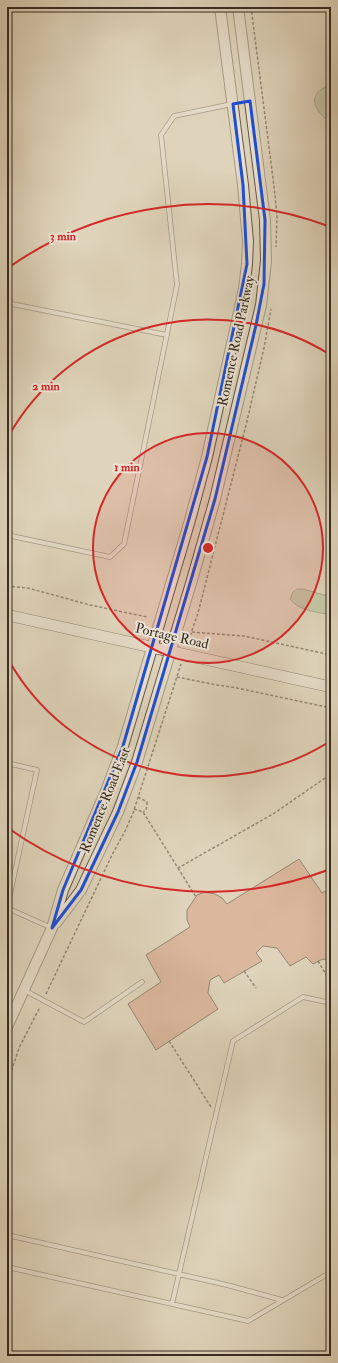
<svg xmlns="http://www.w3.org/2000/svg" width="338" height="1363" font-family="'IM FELL Double Pica',serif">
<rect width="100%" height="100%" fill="#dfd4bb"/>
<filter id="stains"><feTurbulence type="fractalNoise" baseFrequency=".005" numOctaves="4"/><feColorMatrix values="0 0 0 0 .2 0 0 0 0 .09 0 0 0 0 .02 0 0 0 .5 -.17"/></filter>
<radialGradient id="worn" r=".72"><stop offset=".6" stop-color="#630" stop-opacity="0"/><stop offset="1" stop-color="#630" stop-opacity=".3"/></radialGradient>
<path fill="#acbe94" stroke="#72765b" d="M326 87 331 88V122C317 114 305 96 326 87Z
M297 589H303L331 597V615C317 612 299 611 290 599L293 592Z"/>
<path fill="#d79678" stroke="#372d22" d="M299 859 322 893 331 888V961L323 959 313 964 306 957 290 966 277 948 263 946 256 953 262 961 224 983 219 975 210 980 208 993 218 1009 156 1050 128 1004 161 982 146 955 190 927 187 920V910L197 895 205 892 215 894 222 898 227 904Z"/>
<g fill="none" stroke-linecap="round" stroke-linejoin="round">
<g stroke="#615748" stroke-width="5.5">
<path id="service" d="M7 303 167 335
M7 535 110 557 124 544 177 285 161 135 174 116 232 104
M7 763 37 770 7 908 52 928
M24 990 84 1022 142 982
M7 1235 227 1285 282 1300
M7 1267 248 1321 331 1272
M172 1304 233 1041 303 997 331 1003"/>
</g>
<g stroke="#615748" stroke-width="12">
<path id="tertiary" d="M56 923 81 890 118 812 137 762 192 580 215 499 261 305 266 261 265 220 238 7
M7 1027 52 928 63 890 106 791 123 746 190 520 207 457 244 289 247 264 248 241 243 185 220 7"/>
</g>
<g stroke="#372d22" stroke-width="12">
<path id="secondary" d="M7 615 331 687"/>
</g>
<path stroke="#372d22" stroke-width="1.5" stroke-dasharray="3 2" stroke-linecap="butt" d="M251 7 274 186 277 215 276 247
M7 586 28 588 90 605 147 617
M192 632 244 636 331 655
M187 645 198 613 247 421 264 348 271 309
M177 677 217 685 237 688 331 708
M138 797 147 802C147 807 147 810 143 812
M134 809 143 812 178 868 273 814 331 774
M178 868 196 897
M318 961 331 983
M244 971 256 988
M46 994 112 855 125 831 133 813 181 664
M169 1041 211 1107
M7 1085 19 1048 40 1007"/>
<use href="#service" stroke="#eae3d3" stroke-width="4"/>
<use href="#tertiary" stroke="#eae3d3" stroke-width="10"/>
<use href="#secondary" stroke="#eae3d3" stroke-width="11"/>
</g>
<path d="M0 0H338V1363H0ZM250 101 265 220 264 284 256 325 215 499 137 762 118 812 81 890 52 928 63 890 123 746 207 457 247 264 243 185 233 104Z" fill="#dfd4bb" fill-opacity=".55" fill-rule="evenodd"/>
<path fill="none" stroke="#1d4ed8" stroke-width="3" stroke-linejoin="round" d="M250 101 265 220 264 284 256 325 215 499 137 762 118 812 81 890 52 928 63 890 123 746 207 457 247 264 243 185 233 104Z"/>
<circle cx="208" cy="548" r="115" fill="#d62828" fill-opacity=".12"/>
<g fill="none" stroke="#d62828" stroke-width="2">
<circle cx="208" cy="548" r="115"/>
<path d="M329 742A229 229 0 0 1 8 659M8 437A229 229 0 0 1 329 354"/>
<path d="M328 870A344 344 0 0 1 8 828M8 268A344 344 0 0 1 328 226"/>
</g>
<g text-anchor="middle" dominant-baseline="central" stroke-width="4" stroke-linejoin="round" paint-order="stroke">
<g font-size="14" fill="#372d22" stroke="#eae3d3">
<text transform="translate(236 341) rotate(-78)">Romence Road Parkway</text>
<text transform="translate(172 636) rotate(13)">Portage Road</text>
<text transform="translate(105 800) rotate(-68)">Romence Road East</text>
</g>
</g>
<circle cx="208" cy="548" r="6" fill="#d62828" stroke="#eae3d3" stroke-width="2"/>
<g font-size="12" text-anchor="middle" font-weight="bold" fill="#d62828" stroke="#eae3d3" stroke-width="4" stroke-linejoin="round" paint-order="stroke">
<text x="63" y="240">3 min</text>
<text x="46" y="390">2 min</text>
<text x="127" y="471">1 min</text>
</g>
<rect width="338" height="1363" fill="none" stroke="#dfd4bb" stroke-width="24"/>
<rect x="8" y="8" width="322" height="1347" fill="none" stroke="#372d22" stroke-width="2"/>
<rect x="12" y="12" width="314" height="1339" fill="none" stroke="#372d22"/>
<rect width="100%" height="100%" filter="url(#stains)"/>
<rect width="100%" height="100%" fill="url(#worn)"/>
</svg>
